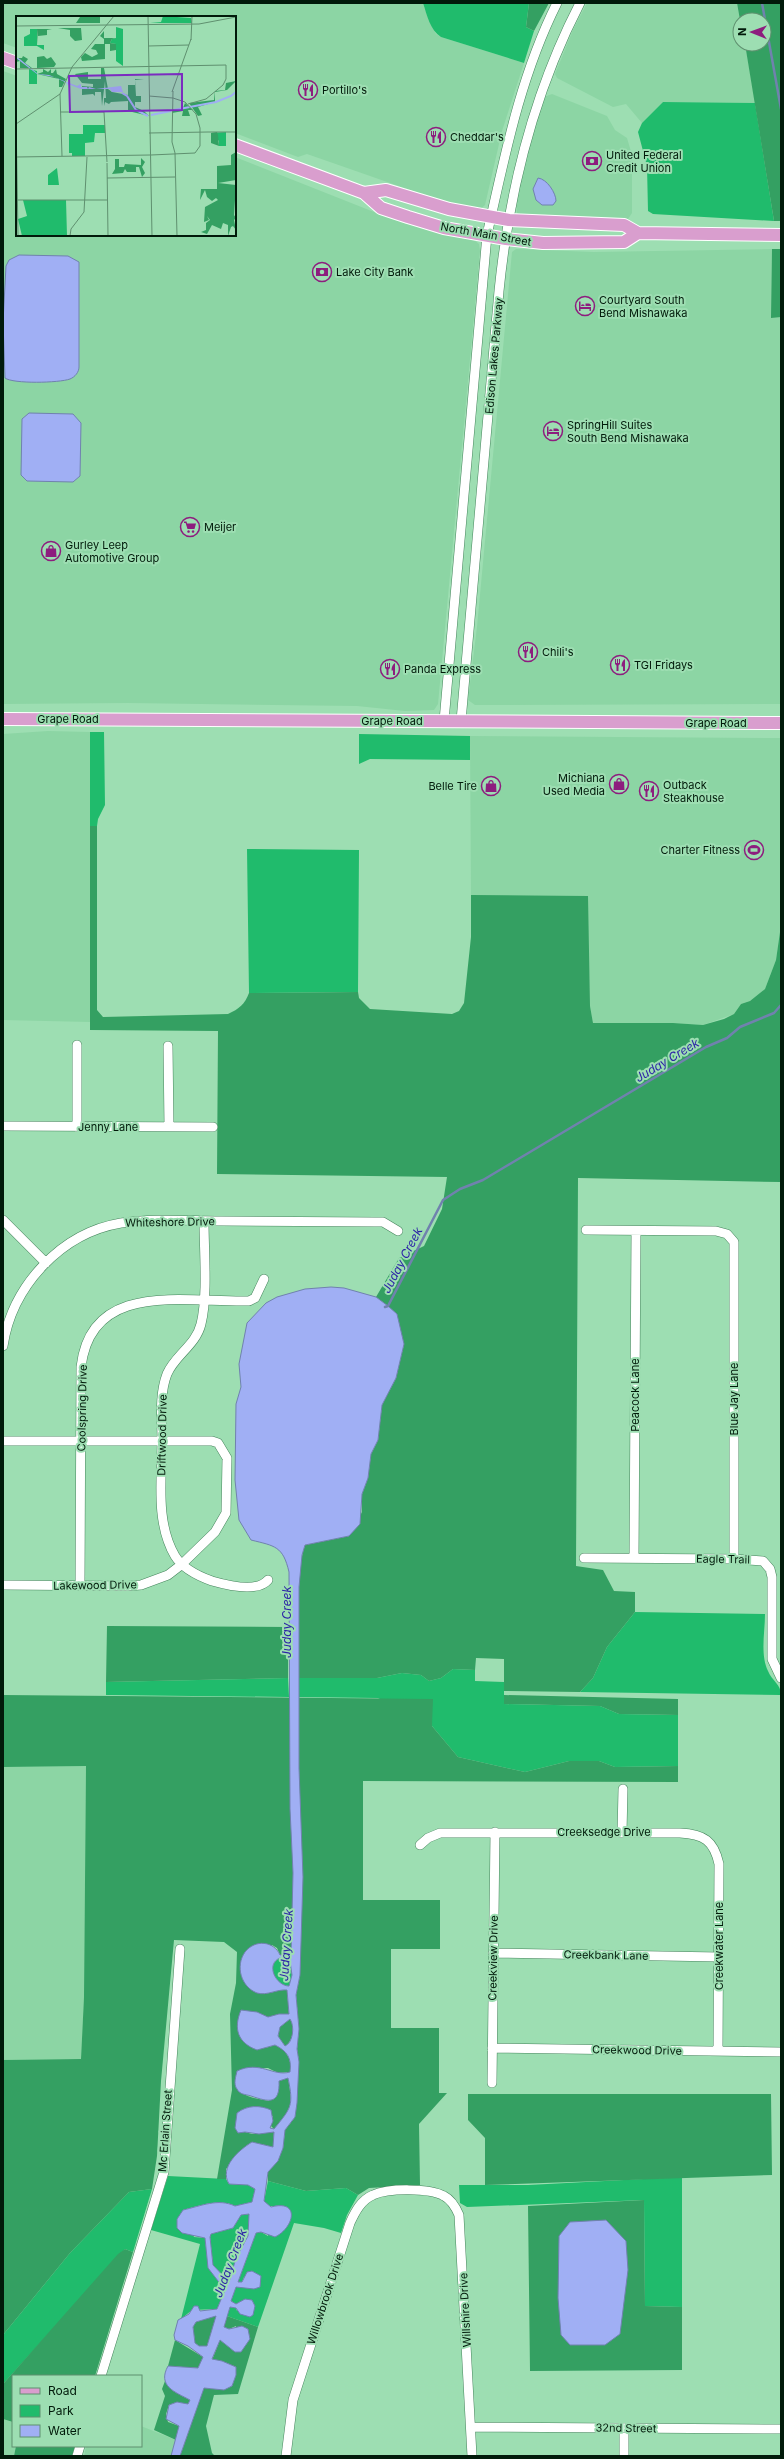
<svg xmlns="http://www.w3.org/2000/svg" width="784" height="2459" font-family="Inter,sans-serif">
<rect width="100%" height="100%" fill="#9ddeb2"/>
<path fill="#8cd5a4" d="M3 3H423L429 21 436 34 441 37 524 63 502 131 485 205 478 211 456 206 307 154 298 157 235 133V17H17V48L3 43Z
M587 3H737L740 20V44H745L755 103 663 102 642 123 626 104 613 107 557 78 555 74 573 30Z
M3 71 17 76V235H235V157L379 214 447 235 474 240 479 244 480 251 438 704 434 710 405 711 357 706 128 703 3 704Z
M552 94 607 116 615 130 627 138 632 155V213L628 219 522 216 517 213 516 201 534 129 544 97Z
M516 249 594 252 772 249 771 317H781V704L475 705 468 700 477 627 512 252Z
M48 731 90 732V1022L3 1020V734Z
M470 736 781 738V925L776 960 765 989 750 1001 741 1004 734 1014 703 1025 673 1023H593L590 1006 587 896 471 895Z
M86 1766 84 1997 81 2059 3 2060V1767Z
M3 2419 13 2422V2446H16L14 2456H3Z
M141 2426 176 2440 171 2456H84L86 2446H141Z"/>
<path fill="#20bb6c" d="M423 3H529L526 27 534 31 524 63 441 37C430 30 427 15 423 3Z
M663 102 755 103 774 221 653 214 648 211 647 166 638 132 642 123Z
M90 732H104L105 805 98 819 97 826H90Z
M359 734 470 736V760L370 759 359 764Z
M247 849 359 850 358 992 249 993Z
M635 1612 765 1614C765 1632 760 1655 768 1671 772 1681 781 1684 781 1695L580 1692 593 1678 607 1647Z
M453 1669 475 1670V1681L504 1682V1704L600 1706 619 1714 678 1715V1766L615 1767 599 1761H569L525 1772 458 1757 432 1726 378 1698 299 1697V1678H377L402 1673 421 1675 429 1681 441 1678Z
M288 1678 289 1697 106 1695V1682Z
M280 1958 290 1961 292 1975 289 1986C276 1986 265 1965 280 1958Z
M168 2176 226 2179 229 2184 248 2185 255 2189 252 2202 235 2206C218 2198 201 2206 183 2210L194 2237 205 2238C206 2256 213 2277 225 2290L217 2309 192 2310 181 2319 200 2244 151 2230Z
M682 2177V2307L645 2306 644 2200 467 2207 460 2203 459 2185H528Z
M268 2181 306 2191 346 2188 358 2195 347 2215 341 2233 324 2228 294 2223 258 2327 227 2316 230 2307 236 2308 237 2311 241 2301 236 2304 231 2301 236 2287H248L244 2277 242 2282H238L256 2233 261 2232 268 2236 274 2206H268L264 2201Z
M152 2189 133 2252 125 2249 3 2384V2335L70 2253 129 2192Z
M249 2214C250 2239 236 2258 229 2282L213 2265 210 2237 211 2234 233 2228 241 2215Z"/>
<path fill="#34a062" d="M529 3H549L534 31 526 27Z
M737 3H781V221H774L745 44H764V20H740Z
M772 249H781V317L771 318Z
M90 826H97V1010L103 1017 228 1014C239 1009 245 1004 249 993L358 992 359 998 370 1009 452 1014 459 1011 464 1003 471 937V895L588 896 590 1006 593 1023H673L703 1025 724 1019 734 1014 741 1004 750 1001 765 989 776 960 781 925V1182L578 1178 576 1566 603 1570 614 1591 635 1592V1612L607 1647 593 1678 580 1692 504 1691V1659L476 1658 475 1670 453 1669 441 1678 429 1681 421 1675 402 1673 377 1678H299C299 1639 293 1581 305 1545L349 1536 362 1512V1494L368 1478 371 1454 378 1440 382 1405 396 1378 404 1344 388 1306 376 1297 399 1258 424 1246 442 1209 447 1177 217 1174 218 1031 90 1030Z
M107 1626 288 1627V1678L106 1682Z
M3 1695 433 1699 432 1726 458 1757 525 1772 569 1761H599L615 1767 678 1766V1782L363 1781V1900H440V1949H391V2028H439V2093H447L419 2124 420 2185 369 2188 358 2195 346 2188 306 2191 268 2181V2172L278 2160 283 2148 285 2130 295 2117 299 2062 297 2049 299 2029 296 1995 300 1975V1955H280L277 1948 272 1945 269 1993 278 1989 287 1990 289 2014H279L268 2018 257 2012 265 2048 275 2045C287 2051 292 2058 290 2072L278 2073 268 2068H245L235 2080C237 2097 254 2098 269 2101L279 2081 288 2078C293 2107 292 2107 274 2129L270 2125 273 2116 245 2132 252 2134 274 2132 273 2147 252 2142 246 2146 226 2169V2179H217L232 2090 230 2014 236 1983 237 1952 224 1942 174 1940 161 2081 157 2156 152 2189 129 2192 70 2253 3 2335V2060L81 2059 84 1997 86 1766 3 1767Z
M504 1695 678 1699V1715L619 1714 600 1706 504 1704Z
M290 2019C295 2026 293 2042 285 2046L278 2037 280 2027Z
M468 2094H771L772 2175 485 2185V2138L468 2120Z
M644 2200 645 2306 682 2307V2370L530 2371 528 2206Z
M125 2249 133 2252 95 2376H13V2422L3 2419V2384L118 2254Z
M217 2315 207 2346H199L195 2343 193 2327 196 2322Z
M227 2316 258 2327 238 2394 214 2395 206 2426 212 2453 215 2456H180L204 2387 211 2389 232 2386 236 2375V2367L222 2361 212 2360 220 2340 235 2352 236 2326 229 2329 224 2327Z
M175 2340 203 2357 198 2368 168 2366Z
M165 2381 171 2389 190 2400 188 2405 177 2402 169 2405 166 2414 168 2422 179 2426 176 2440 154 2430 165 2396 162 2389Z
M16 2446H75L72 2456H14Z"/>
<path fill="#a0aff4" stroke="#7082ae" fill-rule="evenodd" d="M538 178C547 179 556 193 556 201L553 205H542L536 200 533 189Z
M19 255 68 256 79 262V367C79 372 75 377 70 379 59 383 13 384 5 378L3 322 6 266 9 260Z
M29 413 73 414 81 423 80 476 73 482 27 481 21 475 22 419Z
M331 1287 344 1288 376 1297 388 1306 397 1314 404 1344 396 1378 382 1405 378 1440 371 1454 368 1478 362 1494 360 1524 349 1536 305 1545 302 1555 299 1587V1768L303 1877 300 1975 296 1995 299 2029 297 2049 299 2062 297 2103 295 2117 285 2130 283 2148 278 2161 268 2172 264 2201 271 2207C301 2199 294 2228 275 2237L261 2232 256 2233 238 2282H242L247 2272 252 2271 261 2276 260 2287 254 2289 236 2287 231 2301 236 2304 245 2299 252 2300 255 2306 253 2315 250 2317 240 2314 236 2308 230 2307 224 2327 229 2329 242 2326 248 2329 250 2339 241 2352H235L220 2340 212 2359 222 2361 236 2367V2375L232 2386 224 2390 204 2388 180 2456H171L179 2426 166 2419 169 2405 177 2402 188 2404 190 2400C175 2392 157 2386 168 2366L198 2368 203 2357 188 2346 175 2340 174 2335 178 2320 189 2314 194 2306H198L200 2311 217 2309 225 2290 208 2268 205 2238 182 2233 177 2228V2219L183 2210C201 2206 218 2198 235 2206L252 2202 255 2189 248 2185 229 2184C219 2167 239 2150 252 2142L273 2147 274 2132 259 2134 245 2132 238 2133 235 2128 237 2113C247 2105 260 2105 271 2110L273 2121 270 2128 274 2129C291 2108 294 2106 288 2078L279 2081C280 2105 269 2102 251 2096 245 2094 240 2095 237 2089 233 2084 236 2076 237 2071 260 2060 273 2077 290 2072 292 2058 287 2051 275 2045L257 2050C238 2043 233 2029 241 2010L257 2012 268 2017 279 2014H289L287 1990C277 1989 267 1996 257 1993 241 1987 235 1966 245 1952 255 1939 274 1941 280 1955L291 1954 293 1873 290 1809 289 1572C283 1546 275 1546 251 1540L239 1520 235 1480 236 1404 241 1387 239 1364 247 1323 266 1303 277 1297 305 1289ZM280 1958 290 1961 292 1975 289 1986C276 1986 265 1964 280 1958ZM290 2019C295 2026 293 2043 285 2046L278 2036 280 2027ZM249 2214 248 2236 236 2258 229 2282 213 2265 210 2237 211 2234 233 2228 241 2215ZM216 2316 207 2346H199L195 2343 193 2327 196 2322Z
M606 2220 626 2241 628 2270 620 2334 605 2345H570L561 2335 558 2298 559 2236 570 2222Z"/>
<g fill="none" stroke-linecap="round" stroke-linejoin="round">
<path stroke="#7082ae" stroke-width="2.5" d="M762 3 781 109
M385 1307 388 1306 443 1200 460 1189 483 1180 706 1047 727 1038 740 1027 774 1013 781 1005"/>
<g stroke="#45845c" stroke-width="10">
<path id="minor" d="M444 721 487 235C505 155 520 77 557 3
M461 721 499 291C509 191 534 92 580 3
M168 1046 169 1127
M3 1126 213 1127
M77 1127V1045
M3 1220 46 1263
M204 1221C204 1251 208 1296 201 1324 196 1345 175 1355 167 1374 159 1395 162 1418 162 1440 162 1478 155 1522 175 1556 183 1569 198 1576 212 1581 226 1585 257 1593 268 1580
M586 1230 716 1231 727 1234 734 1242V1559
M3 1346C12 1286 61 1233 121 1223 154 1218 188 1221 221 1221 272 1221 324 1222 375 1222H383L398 1231
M3 1441H212L218 1443 227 1458 226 1513 215 1532 181 1565 168 1575 141 1585 128 1586 3 1585
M584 1558 734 1559 763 1561 770 1569 772 1577V1659L781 1678
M634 1558 636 1232
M80 1586 81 1367C91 1279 187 1303 249 1301L255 1298 264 1279
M622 1833 623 1789
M420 1845 428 1838 440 1833H680C704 1834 714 1841 719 1864L718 2051
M493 1953 719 1957
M492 2048 781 2052
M492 2083 495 1832
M101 2376 164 2172 180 1949
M471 2427 781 2429
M77 2456 80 2446
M286 2456 293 2400 350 2223C355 2212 361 2200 373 2195 388 2188 430 2188 444 2196 452 2200 456 2208 459 2215L472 2456
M624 2456V2428"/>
</g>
<g stroke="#fff" stroke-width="14">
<path id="major" d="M3 58 17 63
M235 145 364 193 381 208 408 217 444 228 506 239 543 243 624 242 638 233
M364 193 386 190 449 209 509 220 624 225 638 233 781 235
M3 719 781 723"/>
</g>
<use href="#minor" stroke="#fff" stroke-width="9"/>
<use href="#major" stroke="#d99ece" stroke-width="12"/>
</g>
<defs>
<g id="restaurant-ring" transform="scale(1)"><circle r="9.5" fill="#9ddeb2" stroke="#8d1d7e" stroke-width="1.5"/><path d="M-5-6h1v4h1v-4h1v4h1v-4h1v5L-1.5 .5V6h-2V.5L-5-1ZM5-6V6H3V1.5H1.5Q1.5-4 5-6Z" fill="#8d1d7e"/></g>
<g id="bank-ring" transform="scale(1)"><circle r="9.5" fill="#9ddeb2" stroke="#8d1d7e" stroke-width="1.5"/><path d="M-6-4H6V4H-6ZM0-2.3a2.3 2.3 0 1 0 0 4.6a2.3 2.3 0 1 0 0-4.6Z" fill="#8d1d7e"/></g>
<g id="hotel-ring" transform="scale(1)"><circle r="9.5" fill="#9ddeb2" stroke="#8d1d7e" stroke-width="1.5"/><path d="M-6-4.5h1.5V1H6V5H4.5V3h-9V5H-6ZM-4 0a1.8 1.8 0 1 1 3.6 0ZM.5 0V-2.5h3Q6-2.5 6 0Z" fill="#8d1d7e"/></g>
<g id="supermarket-ring" transform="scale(1)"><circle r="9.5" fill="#9ddeb2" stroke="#8d1d7e" stroke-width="1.5"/><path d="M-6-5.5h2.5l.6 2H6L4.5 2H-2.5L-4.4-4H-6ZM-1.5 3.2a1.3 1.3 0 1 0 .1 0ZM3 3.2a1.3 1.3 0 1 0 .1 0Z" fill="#8d1d7e"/></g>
<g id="shop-ring" transform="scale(1)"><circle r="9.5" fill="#9ddeb2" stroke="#8d1d7e" stroke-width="1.5"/><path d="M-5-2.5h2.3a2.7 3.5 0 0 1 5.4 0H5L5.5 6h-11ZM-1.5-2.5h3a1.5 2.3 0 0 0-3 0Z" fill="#8d1d7e"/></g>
<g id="stadium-ring" transform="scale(1)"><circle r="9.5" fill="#9ddeb2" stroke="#8d1d7e" stroke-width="1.5"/><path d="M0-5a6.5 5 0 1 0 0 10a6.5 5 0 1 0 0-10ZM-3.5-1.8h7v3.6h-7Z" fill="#8d1d7e"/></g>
</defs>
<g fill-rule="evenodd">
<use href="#restaurant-ring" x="308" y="90"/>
<use href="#restaurant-ring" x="436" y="137"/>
<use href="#bank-ring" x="592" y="161"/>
<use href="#bank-ring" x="322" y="272"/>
<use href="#hotel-ring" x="585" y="306"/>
<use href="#hotel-ring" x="553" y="431"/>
<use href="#supermarket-ring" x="190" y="527"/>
<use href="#shop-ring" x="51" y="551"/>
<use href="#restaurant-ring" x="528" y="652"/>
<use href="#restaurant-ring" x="620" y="665"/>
<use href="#restaurant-ring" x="390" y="669"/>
<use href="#shop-ring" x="619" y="784"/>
<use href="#shop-ring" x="491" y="786"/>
<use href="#restaurant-ring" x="649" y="791"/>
<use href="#stadium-ring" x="754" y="850"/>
</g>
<g text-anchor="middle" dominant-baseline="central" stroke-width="4" stroke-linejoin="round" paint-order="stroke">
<g font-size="11" fill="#011a0a" stroke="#9ddeb2" text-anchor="start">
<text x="322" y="90">Portillo's</text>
<text x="450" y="137">Cheddar's</text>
<text x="606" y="155">United Federal<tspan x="606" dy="13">Credit Union</tspan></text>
<text x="336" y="272">Lake City Bank</text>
<text x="599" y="300">Courtyard South<tspan x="599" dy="13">Bend Mishawaka</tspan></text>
<text x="567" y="425">SpringHill Suites<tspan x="567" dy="13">South Bend Mishawaka</tspan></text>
<text x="204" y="527">Meijer</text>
<text x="65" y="545">Gurley Leep<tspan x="65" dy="13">Automotive Group</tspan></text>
<text x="542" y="652">Chili's</text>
<text x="634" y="665">TGI Fridays</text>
<text x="404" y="669">Panda Express</text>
<text x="605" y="778" text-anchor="end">Michiana<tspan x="605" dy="13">Used Media</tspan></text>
<text x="663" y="785">Outback<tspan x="663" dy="13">Steakhouse</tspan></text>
<text x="477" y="786" text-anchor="end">Belle Tire</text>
<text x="740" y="850" text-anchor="end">Charter Fitness</text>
</g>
<g font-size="11" fill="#011a0a" stroke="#9ddeb2">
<text transform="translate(486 234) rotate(10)">North Main Street</text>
<text transform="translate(494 356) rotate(-85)">Edison Lakes Parkway</text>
<text x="68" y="719">Grape Road</text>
<text x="392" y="721">Grape Road</text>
<text x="716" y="723">Grape Road</text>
<text x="108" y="1127">Jenny Lane</text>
<text transform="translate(170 1222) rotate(-1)">Whiteshore Drive</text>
<text transform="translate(635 1395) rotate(-90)">Peacock Lane</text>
<text transform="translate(734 1399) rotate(-90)">Blue Jay Lane</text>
<text transform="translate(82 1408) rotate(-89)">Coolspring Drive</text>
<text transform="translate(162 1435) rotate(-89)">Driftwood Drive</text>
<text transform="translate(723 1559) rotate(1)">Eagle Trail</text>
<text transform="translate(95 1585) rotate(-1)">Lakewood Drive</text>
<text x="604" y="1832">Creeksedge Drive</text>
<text transform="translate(719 1946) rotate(-90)">Creekwater Lane</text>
<text transform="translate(606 1955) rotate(1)">Creekbank Lane</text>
<text transform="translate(493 1958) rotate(-89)">Creekview Drive</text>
<text transform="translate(637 2050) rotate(1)">Creekwood Drive</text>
<text transform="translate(165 2131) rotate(-86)">Mc Erlain Street</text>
<text transform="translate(325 2299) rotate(-72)">Willowbrook Drive</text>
<text transform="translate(465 2310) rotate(-93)">Willshire Drive</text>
<text transform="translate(626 2428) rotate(1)">32nd Street</text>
</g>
<g font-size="12" font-style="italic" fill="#2c23a7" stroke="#9ddeb2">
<text transform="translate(667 1060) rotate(-31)">Juday Creek</text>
<text transform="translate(402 1260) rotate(-62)">Juday Creek</text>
<text transform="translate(286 1622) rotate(-90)">Juday Creek</text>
<text transform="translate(286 1945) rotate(-86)">Juday Creek</text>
<text transform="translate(230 2263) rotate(-69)">Juday Creek</text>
</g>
</g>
<g transform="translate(16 16)">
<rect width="220" height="220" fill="#9ddeb2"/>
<path d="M147 0 175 2 176 7H134L145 6ZM100 11 107 13V50L100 45V28L94 27 96 23 100 22ZM14 13H21V29H28V34L21 30H8V21L14 18ZM13 53 21 55V68H13ZM67 109H89V117H79L78 126 69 127V140H56V137H53V118H67ZM210 116V130H203V125L195 117ZM41 152 43 169H32V159ZM7 184H50L51 220H6L2 203 11 200Z" fill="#20bb6c"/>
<path d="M64 1H84V7H60ZM42 12H65L66 24 59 25 54 20V14ZM21 13H36L31 14V19L22 20V29ZM88 15V22H100L96 23 94 27 100 28V34L94 35V28H89V43L66 45 65 41 69 37 76 41 82 38 80 34 75 33 79 28H88V23L84 20ZM7 40 12 43 9 47 16 52H4V45L0 46V42L6 45 2 42H6ZM28 40 31 43 35 41 40 48 38 51 21 52V41ZM85 52H88L92 73 96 76 112 79V69H119V63H128L119 64 120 80H125V86H119V91L128 95 133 100 112 95V85L95 86 93 88 89 86 88 90V82H90L89 65 86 90 85 76H79V80L77 78 66 79V70L77 71V68L66 67 59 58 72 56V63H85ZM27 53 32 56 35 53V57H37L40 53 41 58 50 63 46 71H43V63L21 58 27 56ZM220 65 211 74 199 76V86L182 91 186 99 182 100 173 87 198 84 199 75 209 74 210 67ZM169 87 177 94H172L174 100H166L167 95 156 97V94L167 92ZM201 116 202 119 203 130 195 127V117ZM220 136V164L202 167 220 169 218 199 220 202 218 204 220 214 217 210 215 211 212 220V209L207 207 205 213 196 209 191 218 185 216 190 214V207L194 204 191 200 193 204 188 206 189 191 202 184 200 182 196 185 191 181 189 174 184 184 185 173H201V150L215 149V139ZM125 142 129 146 126 151 129 157 126 161 123 151H120V156H111L109 153 107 157 96 158 99 153V143H103V151H108L109 148 125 149Z" fill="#34a062"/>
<path d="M0 42H2L5 44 22 58 33 59 61 70 65 68V71H71L72 73 73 71 80 73 105 70 107 76H96L94 73H65L52 68 50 70 51 67 38 61 21 58Z" fill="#a0aff4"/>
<path fill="none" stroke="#a0aff4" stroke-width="2" d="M106 77 111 80 120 94 132 100M158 94 200 86 215 80 220 76M135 99 155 95"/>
<path fill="none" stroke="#5f906f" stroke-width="1" d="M132 0 136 220M0 10 183 8 220 1M175 24 176 0M132 30 173 29M0 53 210 49M157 75 156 126 159 137 161 220M156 76 175 23M44 78 46 140M133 80 157 82 169 86 180 98 184 112V130L179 137 135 139M172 88 190 83 207 69 210 63V49M44 96H88L91 146M0 100 2 220M0 108 44 78 56 51 98 0M192 116H220M133 117 192 116M0 141 134 139M91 147 92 220M91 162 159 161M1 184H92M54 220 55 213 68 196 71 141"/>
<path fill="#7b2cbf" fill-opacity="0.15" stroke="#7b2cbf" stroke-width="2" d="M166 58V94L54 96 53 60Z"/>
<rect width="220" height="220" fill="none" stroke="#011a0a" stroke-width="2"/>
</g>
<rect width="784" height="2459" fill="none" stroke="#011a0a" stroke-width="8"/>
<rect x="12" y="2375" width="130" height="72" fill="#9ddeb2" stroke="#5f906f"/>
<rect x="20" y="2388" width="20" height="6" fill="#d99ece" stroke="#5f906f"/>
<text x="48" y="2395" font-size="12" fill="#011a0a">Road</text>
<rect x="20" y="2405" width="20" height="12" fill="#20bb6c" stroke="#5f906f"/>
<text x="48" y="2415" font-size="12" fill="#011a0a">Park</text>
<rect x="20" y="2425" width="20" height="12" fill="#a0aff4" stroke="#5f906f"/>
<text x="48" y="2435" font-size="12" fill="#011a0a">Water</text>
<g transform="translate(752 32) rotate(271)"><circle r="19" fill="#9ddeb2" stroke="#5f906f"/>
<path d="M0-3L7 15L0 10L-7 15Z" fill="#8d1d7e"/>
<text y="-6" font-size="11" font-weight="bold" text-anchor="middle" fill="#011a0a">N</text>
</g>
</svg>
